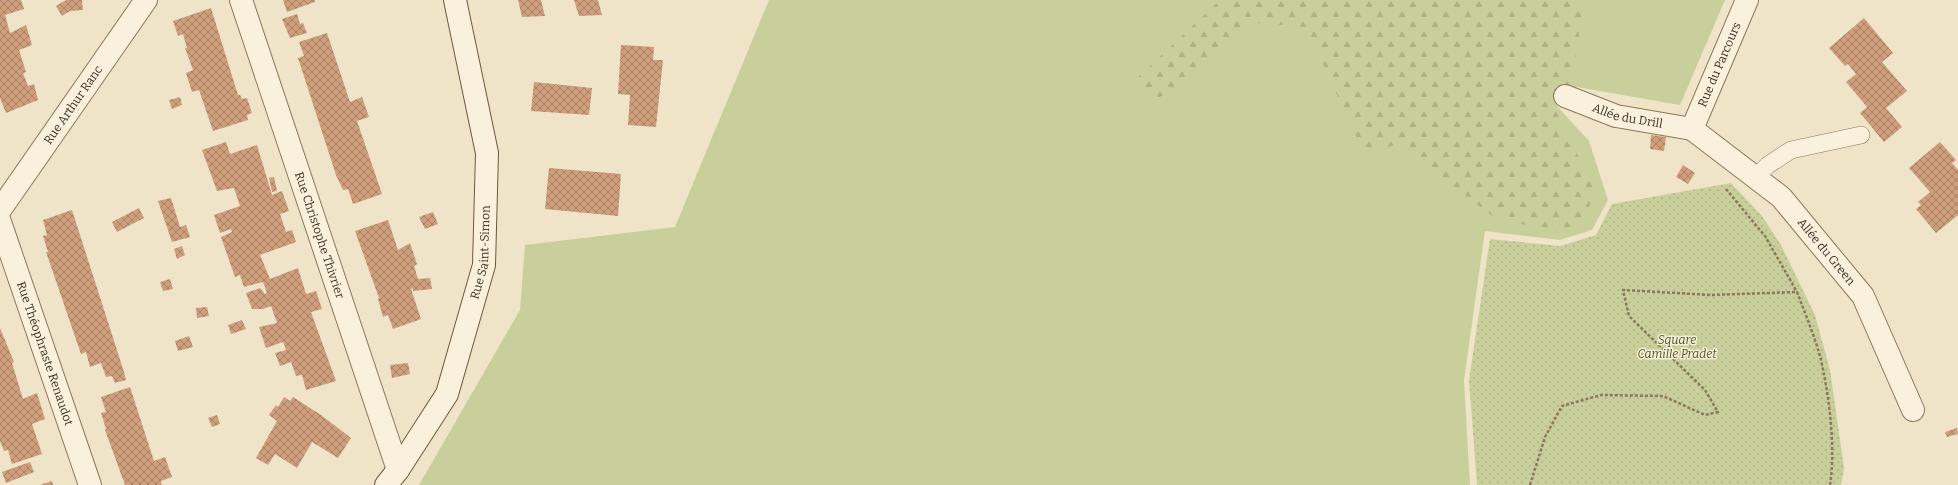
<svg xmlns="http://www.w3.org/2000/svg" width="1958" height="485" font-family="Bitter,serif">
<defs>
<pattern id="forest-firs" width="22" height="20" patternUnits="userSpaceOnUse"><rect width="22" height="20" fill="#c9cf9b"/><path d="M5 1l3.5 6h-7zM16 11l3.5 6h-7z" fill="#aeb285"/></pattern>
<pattern id="park-dots" width="8" height="8" patternUnits="userSpaceOnUse"><rect width="8" height="8" fill="#c9cf9b"/><path d="M2 2h.1M6 6h.1" fill="none" stroke="#aeb285" stroke-width="1.8" stroke-linecap="round"/></pattern>
<pattern id="building-cross-hatch" width="8" height="8" patternUnits="userSpaceOnUse"><rect width="8" height="8" fill="#cf9f7d"/><path d="M0 0l8 8M0 8l8-8" fill="none" stroke="#a98266"/></pattern>
</defs>
<rect width="100%" height="100%" fill="#f0e4c8"/>
<path fill="#c9cf9b" d="M769 0H1725L1680 105 1577 87 1557 106 1589 141 1608 200 1592 230 1560 240 1485 231 1464 380 1470 485H419L520 310 525 245 675 227Z"/>
<path fill="url(#forest-firs)" d="M1220 0H1584L1572 83 1550 100 1594 188 1585 223 1559 233 1495 218 1397 144 1365 156 1306 27 1258 23 1152 103 1133 82Z"/>
<path fill="url(#park-dots)" d="M1731 183 1762 216 1781 245 1815 315 1830 370 1844 468 1841 485H1477L1469 380 1490 239 1560 246 1596 235 1612 204Z"/>
<path fill="url(#building-cross-hatch)" d="M0 0H21L24 9 5 15 10 33 26 25 32 45 19 50 26 72 23 73 28 86 34 84 38 100 6 113 0 98Z
M66 0H82L83 10 70 11 62 16 56 6Z
M283 0H315V2L287 12Z
M518 0H541L545 16 522 17Z
M574 0H598L602 15 579 16Z
M211 8 238 95H240L242 99 247 98 252 113 247 115 248 120 213 131 199 90 192 92 186 73 193 70 185 48H187L183 34 178 36 173 21Z
M297 14 300 24 303 23 307 33 290 38 282 19Z
M1864 18 1893 53 1882 62 1907 91 1886 108 1902 127 1884 142 1860 113 1867 107 1846 82 1856 74 1848 64 1845 66 1829 48Z
M327 33 350 102 362 97 369 117 357 121 382 194 353 204 348 189 343 190 336 175 298 58 304 56 299 42Z
M621 45 654 47 653 60H663L656 127 628 125 630 95 618 94Z
M534 82 592 88 589 115 531 111Z
M180 97 182 105 172 109 169 100Z
M1651 135 1666 137 1664 151 1650 149Z
M226 142 230 154 257 145 272 195 282 191 289 211 280 214 286 232 292 230 296 242 260 255 270 279 298 268 306 294 316 291 322 309 311 312 336 381 306 390 302 375 296 376 291 362 280 366 275 353 286 350 283 342 266 348 259 327 277 323 271 306 263 309H252L246 293 260 288 265 294 267 293 263 282 244 287 240 275 235 277 221 237 232 232 231 229 220 233 214 215 240 206 234 188 217 191 202 150Z
M1940 142 1956 160 1952 163 1958 170V215L1936 233 1916 209 1921 205 1918 202 1930 192 1909 168Z
M1683 165 1695 173 1688 184 1676 177Z
M549 168 621 174 618 216 545 209Z
M274 177 277 191 272 192 269 178Z
M171 198 180 227 186 225 190 237 172 242 158 201Z
M139 208 144 218 117 232 112 222Z
M72 210 124 372 126 380 115 383 112 376 106 377 101 363 90 367 86 352 81 354 46 252H48L43 236 47 235 43 220Z
M433 212 438 224 425 229 419 217Z
M388 220 398 250 410 243 417 264 414 266 418 279 430 278 432 289 413 291V288L411 289 421 319 393 329 388 315 383 317 378 299 379 298 355 231Z
M182 246 185 255 177 259 174 249Z
M170 279 173 289 163 291 160 282Z
M207 307 209 316 197 318 196 308Z
M242 320 246 329 231 334 228 325Z
M0 328 14 362 12 363 23 399 37 393 45 419 32 424 42 454 12 464 8 450 4 451 0 441Z
M189 336 193 347 178 351 175 341Z
M408 363 410 374 392 378 390 365Z
M130 387 154 461 165 457 172 477 161 481 162 485H125L105 430 106 429 101 413 106 412 101 397Z
M284 397 290 401 293 397 321 415 351 438 338 458 312 442 297 468 275 454 268 465 256 458 277 421 269 415 276 405 278 407Z
M217 415 220 424 212 427 208 418Z
M1957 428 1958 434 1947 437 1945 432Z
M30 462 34 472 6 483 2 472Z
M52 481 53 485H40Z"/>
<g fill="none" stroke-linecap="round" stroke-linejoin="round">
<g stroke="#8d765c" stroke-width="18">
<path id="lane" d="M1756 177 1768 165 1791 150 1861 135"/>
</g>
<g stroke="#8d765c" stroke-width="24">
<g id="street">
<path id="s1" d="M241 0 398 470"/>
<path id="s2" d="M1565 96 1616 116 1692 129"/>
<path id="s3" d="M1692 129 1781 197 1863 296 1913 410"/>
<path id="s4" d="M1692 129 1747 0"/>
<path id="s5" d="M0 210 146 0"/>
<path id="s6" d="M0 222 90 485"/>
</g>
</g>
<g stroke="#6f573f" stroke-width="24">
<g id="secondary">
<path id="s7" d="M386 485 398 470 447 394 484 265 487 153 455 0"/>
</g>
</g>
<path stroke="#8d765c" stroke-width="2.5" stroke-dasharray="3 2" stroke-linecap="butt" d="M1726 189 1765 236 1797 292
M1530 485 1545 437 1562 406 1601 395 1663 396 1705 415 1718 412 1705 390 1629 316 1623 290 1711 295 1797 292C1805 313 1814 335 1820 356 1829 393 1836 448 1830 485"/>
<use href="#lane" stroke="#faf1dc" stroke-width="17"/>
<use href="#street" stroke="#faf1dc" stroke-width="22"/>
<use href="#secondary" stroke="#faf1dc" stroke-width="22"/>
</g>
<g text-anchor="middle" dominant-baseline="central" stroke-width="3" stroke-linejoin="round" paint-order="stroke">
<g font-size="12" fill="#3d2e20" stroke="#f7eed8">
<text stroke="none"><textPath href="#s4" startOffset="70">Rue du Parcours</textPath></text>
<text stroke="none"><textPath href="#s5" startOffset="128">Rue Arthur Ranc</textPath></text>
<text stroke="none"><textPath href="#s2" startOffset="66">Allée du Drill</textPath></text>
<text stroke="none"><textPath href="#s1" startOffset="248">Rue Christophe Thivrier</textPath></text>
<text stroke="none"><textPath href="#s3" startOffset="183">Allée du Green</textPath></text>
<text stroke="none"><textPath href="#s7" startOffset="256">Rue Saint-Simon</textPath></text>
<text stroke="none"><textPath href="#s6" startOffset="139">Rue Théophraste Renaudot</textPath></text>
</g>
<g font-size="12" font-style="italic" fill="#4d5a26" stroke="#f7eed8">
<text x="1677" y="340">Square<tspan x="1677" dy="14">Camille Pradet</tspan></text>
</g>
</g>
</svg>
